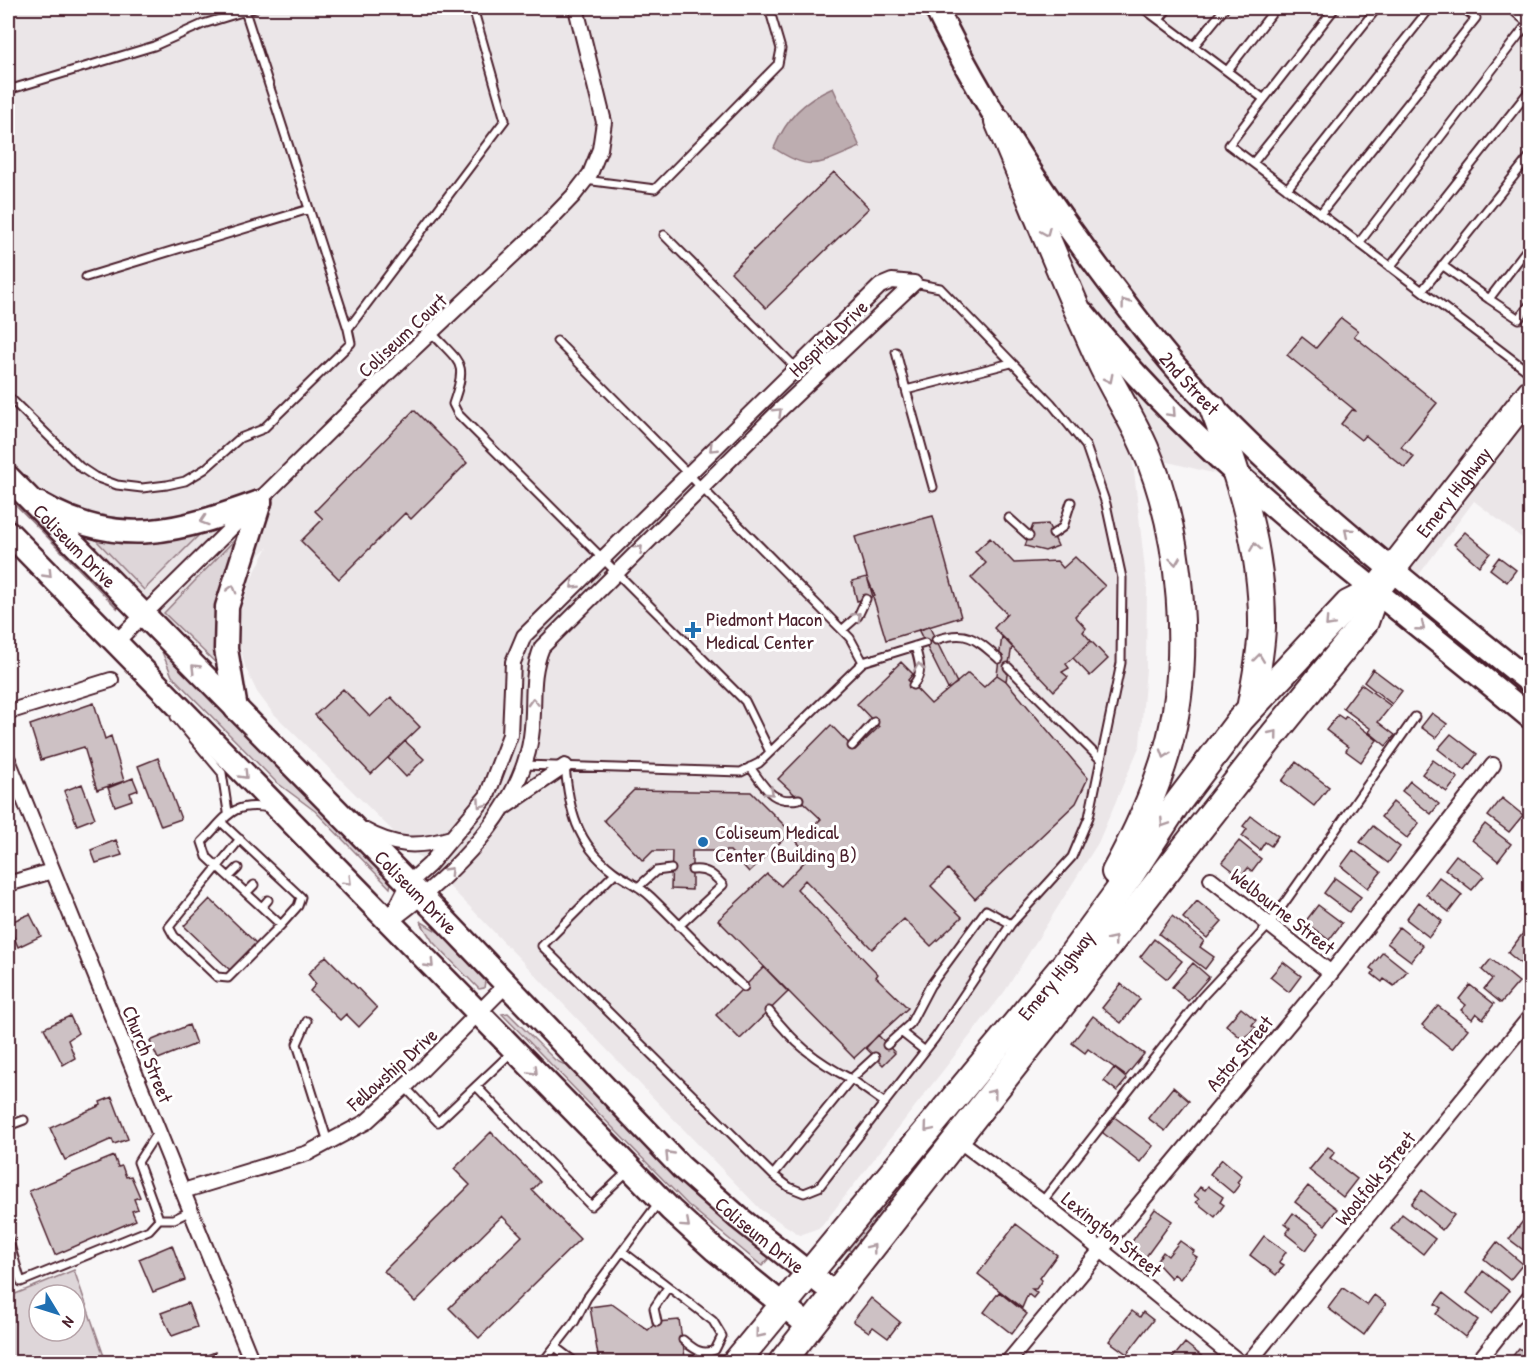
<svg xmlns="http://www.w3.org/2000/svg" width="1538" height="1370" font-family="'Patrick Hand',sans-serif">
<rect width="100%" height="100%" fill="#f8f6f7"/>
<filter id="ink" filterUnits="userSpaceOnUse"><feTurbulence type="fractalNoise" baseFrequency=".0167" numOctaves="2"/><feDisplacementMap in="SourceGraphic" scale="12" xChannelSelector="R" yChannelSelector="G"/><feConvolveMatrix kernelMatrix="1 2 1 2 8 2 1 2 1" color-interpolation-filters="sRGB"/></filter>
<g filter="url(#ink)">
<path fill="#ebe6e8" d="M8 8H1530V544L1474 501 1418 576 1320 500 1132 453 1147 588 1146 668 1140 745 1098 843 1005 991 821 1227 800 1235 761 1210 469 906 272 712 257 692 245 667 240 645 239 616 251 579 268 547 179 631 8 462Z"/>
<path fill="#ded6d9" stroke="#947a82" stroke-width="1.5" fill-rule="evenodd" d="M8 491 113 598 118 609 8 497Z
M248 526 220 667 164 613Z
M200 534 144 590 95 539C130 543 164 541 200 534Z
M160 647 391 883 390 888 315 811 276 782 172 676Z
M1153 874 857 1254 849 1250 848 1242 1136 880Z
M420 921 442 934 485 981 484 988 479 989 433 942Z
M508 1013 555 1060 569 1067 690 1189 770 1257 762 1266 688 1205 502 1014Z
M74 1270 106 1362H8V1297ZM39 1295H75V1331H39Z"/>
<path fill="#bdadb0" stroke="#8f747b" stroke-width="1.5" d="M833 88 860 147C821 163 812 174 774 148 787 118 803 101 833 88Z"/>
<path fill="#cdc1c4" stroke="#4a1f2b" stroke-width="1.5" d="M834 172 869 208 766 308 731 272Z
M1341 318 1358 331 1354 336 1437 403 1401 447 1414 457 1405 468 1365 435 1361 440 1341 424 1352 410 1356 411 1287 355 1302 337 1316 348Z
M414 410 467 463 411 519 405 513 339 579 301 541 323 519 315 511Z
M933 516 961 617 886 640 855 537Z
M1048 524 1058 546 1045 551 1025 546 1033 525Z
M1465 532 1490 553 1479 566 1454 544Z
M990 538 1014 563 1057 561 1063 568 1075 557 1105 586 1075 616 1086 628 1083 632 1091 641 1066 664 1069 668 1062 672 1068 677 1054 691 994 628 1007 614 971 578 986 563 975 552Z
M1499 557 1516 570 1507 582 1490 569Z
M867 577 875 596 857 601 852 581Z
M929 626 957 683 948 689 919 631Z
M1002 636 1012 646 1006 681 997 675Z
M1091 641 1108 659 1090 676 1073 658Z
M901 662 913 674 908 680 931 704 968 673 984 687 997 675 1006 681 1088 778 1076 803 975 899 948 869 931 886 962 917 931 946 904 919 872 949 805 880 797 889 878 974 876 977 908 1008 854 1058 718 920 767 874 781 886 810 856 797 842 821 819 778 779 831 725 855 750 879 727 857 704Z
M1373 669 1402 691 1392 704 1364 682Z
M1361 684 1391 706 1378 722 1395 735 1386 746 1369 732 1371 729 1343 708Z
M343 689 370 717 391 697 420 727 371 774 315 715Z
M94 703 105 739 111 736 124 781 97 790 84 747 41 760 30 725Z
M1432 713 1447 724 1436 738 1421 727Z
M1338 715 1344 719 1346 716 1377 740 1361 762 1346 751 1348 747 1326 730Z
M1451 734 1477 754 1465 770 1438 749Z
M405 741 424 759 406 777 388 758Z
M158 758 181 819 161 826 138 766Z
M1433 760 1458 778 1447 792 1422 774Z
M1296 762 1329 787 1314 806 1282 781Z
M133 778 138 790 130 793 132 800 115 806 108 788Z
M1410 781 1439 804 1431 814 1402 791Z
M82 784 95 818 77 825 64 791Z
M634 790 751 792 791 832 749 872 730 851H692V890L671 889 672 851H653L643 861 604 820Z
M1502 798 1523 815 1509 832 1488 816Z
M1393 802 1419 823 1407 838 1381 817Z
M1251 816 1278 836 1271 846 1265 842 1260 850 1242 836 1247 829 1243 826Z
M1485 824 1511 844 1498 861 1472 840Z
M1373 826 1400 847 1388 863 1360 842Z
M116 840 122 855 96 863 91 850Z
M1239 841 1261 859 1252 871 1248 868 1241 877 1222 862Z
M1353 850 1381 872 1368 888 1341 866Z
M1456 855 1484 876 1472 890 1445 869Z
M1439 877 1462 895 1449 912 1426 894Z
M1335 878 1361 897 1349 912 1324 893Z
M210 899 256 943 230 970 184 926Z
M1197 901 1222 921 1207 938 1183 918Z
M1419 902 1442 921 1429 937 1406 919Z
M1318 905 1342 923 1329 940 1305 922Z
M30 914 41 936 18 947 8 923Z
M1172 916 1204 941 1200 947 1214 957 1205 969 1159 934Z
M1530 924V960L1525 967 1508 953Z
M1399 927 1423 946 1411 961 1387 943Z
M1154 939 1182 961 1167 979 1140 957Z
M1383 952 1407 971 1394 986 1384 979 1382 982 1372 974 1374 971 1370 968Z
M326 956 377 1008 359 1027 346 1014 340 1020 310 991 316 984 308 974Z
M1491 959 1519 982 1501 1003 1484 989 1492 979 1482 970Z
M1283 962 1301 976 1289 992 1270 977Z
M1193 963 1209 977 1188 1001 1172 987Z
M764 967 788 992 740 1039 716 1015Z
M1121 984 1140 999 1121 1023 1102 1008Z
M1470 985 1494 1004 1483 1019 1476 1013 1472 1019 1461 1010 1466 1005 1459 999Z
M1438 1006 1468 1029 1452 1049 1422 1025Z
M1241 1008 1256 1020 1252 1025 1256 1028 1242 1039 1226 1025Z
M70 1016 78 1033 68 1040 75 1058 63 1065 44 1028Z
M1093 1016 1144 1054 1126 1076 1088 1049 1085 1053 1072 1043Z
M189 1025 196 1044 158 1059 150 1041Z
M878 1035 895 1053 883 1065 866 1048Z
M1114 1068 1127 1079 1117 1091 1104 1081Z
M1173 1087 1189 1101 1165 1131 1148 1118Z
M112 1097 128 1139 114 1144 112 1139 65 1160 50 1128 101 1105 100 1102Z
M1113 1116 1153 1146 1140 1162 1103 1133V1129Z
M491 1132 540 1182 532 1190 580 1239 479 1338 449 1308 522 1236 502 1216 415 1302 384 1271 470 1185 454 1169Z
M1328 1147 1335 1152 1330 1158 1357 1179 1343 1197 1309 1170Z
M114 1156 118 1167 122 1166 126 1177 131 1176 140 1197 134 1199 138 1209 132 1211 136 1220 55 1255 29 1191Z
M1222 1159 1242 1176 1237 1182 1240 1184 1233 1193 1210 1174Z
M1208 1186 1223 1197 1220 1202 1224 1205 1215 1217 1196 1202 1199 1199 1194 1195 1200 1187 1205 1190Z
M1308 1186 1337 1209 1325 1225 1295 1202Z
M1422 1190 1454 1215 1442 1230 1411 1204Z
M1155 1209 1172 1221 1145 1258 1131 1249 1134 1245 1131 1243Z
M1530 1212V1246L1526 1252 1509 1239Z
M1293 1213 1319 1233 1306 1250 1286 1234 1290 1228 1285 1224Z
M1402 1214 1435 1239 1423 1254 1391 1229Z
M1016 1224 1057 1255 1040 1278 1042 1280 1036 1289H1032L1037 1293 1033 1298 1028 1294 1022 1308 978 1274Z
M1264 1236 1286 1252 1279 1262 1284 1265 1276 1275 1250 1255Z
M1180 1241 1194 1251 1192 1254 1197 1257 1180 1279 1174 1274 1171 1278 1156 1262 1163 1252 1168 1256Z
M1497 1242 1523 1264 1510 1280 1484 1259Z
M172 1245 185 1280 153 1292 139 1259Z
M1483 1271 1509 1291 1492 1313 1467 1293Z
M1343 1288 1367 1305 1374 1295 1386 1304 1364 1335 1328 1308Z
M999 1292 1027 1314 1012 1334 984 1312Z
M1443 1293 1478 1320 1465 1337 1436 1314 1441 1308 1435 1304Z
M871 1298 900 1322 888 1338 873 1327 869 1332 853 1321Z
M188 1303 197 1327 172 1336 161 1313Z
M612 1304 648 1330 657 1322 679 1320 685 1357 666 1361 668 1362H599L590 1307Z
M1132 1311 1140 1317 1143 1312 1153 1320 1127 1354 1109 1341Z
M1185 1343 1209 1362 1171 1360Z
M1519 1348 1530 1356V1362H1508Z
M215 1352 219 1362H190Z"/>
<g fill="none" stroke-linecap="round" stroke-linejoin="round">
<g stroke="#4a1f2b" stroke-width="11">
<path id="lane" d="M1143 8 1264 99 1229 145 1359 243
M1510 8 1528 23
M245 11 348 329
M1159 20 1168 8
M1530 24 1528 23 1359 243 1530 373
M1194 46 1225 8
M1227 71 1276 8
M8 90 154 46 203 24 255 8
M1264 99 1335 8
M1253 163 1377 8
M585 180 655 189 778 64 781 49 769 8
M1287 189 1430 8
M1320 214 1476 18 1463 8
M664 235 796 368
M1442 265 1489 299 1530 245
M1390 267 1530 90
M86 277 309 209
M1422 291 1530 156
M1489 299 1519 319 1530 304
M432 333C461 365 468 361 453 404L458 414 745 701 770 752
M896 352 906 390 1011 363
M906 390 933 487
M8 396 80 467 95 477 117 485 142 488 167 485 185 481 205 469 240 438 263 429 351 343 348 329 505 120 473 8
M1009 518 1029 536
M1053 534 1063 527 1071 502
M842 630 858 616 866 599
M936 640C967 629 976 639 999 659
M863 662 925 643
M1008 667 1100 759
M913 685C924 672 919 662 915 646
M175 717 222 773 228 812
M852 746 874 722
M524 765 741 772 759 763 863 662 850 638 557 341
M565 766C569 809 576 843 613 871 625 880 640 886 651 897 682 927 711 959 744 987
M750 767C765 787 771 804 799 799
M221 822 301 897 298 906 281 925 207 857 202 842C227 817 231 801 270 808
M240 839 169 927 174 936 217 977 228 978 281 925
M615 873 542 946 773 1175 789 1187 804 1193 819 1187 935 1038 1011 924
M229 877 238 868
M638 887 656 871 671 869
M246 893 254 885
M262 907 268 900
M679 926 723 885C714 875 706 868 692 870
M769 1011C794 1043 814 1060 851 1079L875 1057
M307 1021 297 1044 328 1142
M901 1032 925 1051
M887 1045 910 1024 930 986 986 910 1011 924 1072 857 1089 817 1121 663 1122 578 1106 504 1086 446 1051 403 940 288 914 283
M476 1086 591 1206 628 1171
M405 1087 438 1122 512 1052
M8 1126 24 1120
M158 1131 138 1162 159 1219H174L191 1211
M773 1175 851 1079 885 1103
M1042 1202 1202 997 1269 925 1415 717
M8 1238 21 1282 149 1230 159 1219
M622 1251 713 1321 722 1336 715 1350C701 1356 693 1348 683 1340
M657 1322 654 1308 668 1287
M555 1347 575 1362
M543 1362 575 1321 587 1298 659 1202"/>
</g>
<g stroke="#4a1f2b" stroke-width="18">
<path id="street" d="M116 642 387 374 546 224 573 196 590 174 600 149 604 122 576 8
M8 712 111 680
M8 760 252 1362
M506 806 565 766
M364 830C394 847 418 848 451 838
M1211 879 1331 973
M8 884 52 871
M393 919C450 877 520 811 531 737 536 704 529 679 542 647L781 409 914 283
M389 922 409 883 429 865 487 796 510 735 513 662 524 636 880 286 892 281 914 283
M957 1139 1042 1202 1239 1362
M183 1191 308 1153 366 1122 410 1082 507 984
M1008 1362 1331 973 1493 765
M1249 1362 1530 1017
M1478 1362 1530 1296"/>
</g>
<g stroke="#4a1f2b" stroke-width="27">
<g id="primary">
<path id="s1" d="M936 8C983 105 1043 195 1108 281 1134 315 1159 350 1188 381 1291 493 1413 587 1530 682"/>
<path d="M1084 314C1210 472 1377 588 1530 717"/>
<path id="s2" d="M8 477 442 917 681 1167 739 1218 836 1295"/>
<path d="M40 504C120 550 179 531 260 502"/>
<path d="M8 532 671 1210 715 1250 810 1327"/>
<path d="M236 709 226 649 227 607 260 502"/>
</g>
</g>
<g stroke="#4a1f2b" stroke-width="30">
<g id="highway">
<path d="M998 121C1032 201 1064 283 1101 363 1114 391 1132 418 1145 448 1182 534 1193 660 1167 751 1155 792 1136 834 1115 872"/>
<path d="M1213 408C1240 479 1263 550 1262 627 1261 655 1255 682 1250 709"/>
<path id="s3" d="M736 1362 1065 964 1131 874 1176 805 1241 719 1348 604 1376 590"/>
<path id="s4" d="M782 1362 1270 739 1365 622 1376 590 1530 393"/>
</g>
</g>
<use href="#lane" stroke="#fff" stroke-width="7"/>
<use href="#street" stroke="#fff" stroke-width="14"/>
<use href="#primary" stroke="#fff" stroke-width="22"/>
<use href="#highway" stroke="#fff" stroke-width="26"/>
</g>
<defs><path id="oneway-chevron" d="M-2-3.5L2.5 0L-2 3.5" fill="none" stroke-width="1.6" stroke-linecap="round" stroke-linejoin="round" transform="scale(1.5)"/></defs>
<g stroke="#ae9aa0">
<use href="#oneway-chevron" transform="translate(1046 232) rotate(67)"/>
<use href="#oneway-chevron" transform="translate(1125 303) rotate(-127)"/>
<use href="#oneway-chevron" transform="translate(1109 379) rotate(63)"/>
<use href="#oneway-chevron" transform="translate(778 412) rotate(-44)"/>
<use href="#oneway-chevron" transform="translate(1172 413) rotate(47)"/>
<use href="#oneway-chevron" transform="translate(713 448) rotate(136)"/>
<use href="#oneway-chevron" transform="translate(204 521) rotate(162)"/>
<use href="#oneway-chevron" transform="translate(1348 532) rotate(-140)"/>
<use href="#oneway-chevron" transform="translate(1255 547) rotate(-99)"/>
<use href="#oneway-chevron" transform="translate(639 549) rotate(-45)"/>
<use href="#oneway-chevron" transform="translate(1175 561) rotate(82)"/>
<use href="#oneway-chevron" transform="translate(48 574) rotate(46)"/>
<use href="#oneway-chevron" transform="translate(574 585) rotate(136)"/>
<use href="#oneway-chevron" transform="translate(232 589) rotate(-74)"/>
<use href="#oneway-chevron" transform="translate(857 616) rotate(-48)"/>
<use href="#oneway-chevron" transform="translate(1329 623) rotate(133)"/>
<use href="#oneway-chevron" transform="translate(1421 627) rotate(39)"/>
<use href="#oneway-chevron" transform="translate(1259 658) rotate(-83)"/>
<use href="#oneway-chevron" transform="translate(919 667) rotate(-96)"/>
<use href="#oneway-chevron" transform="translate(195 668) rotate(-135)"/>
<use href="#oneway-chevron" transform="translate(533 702) rotate(-93)"/>
<use href="#oneway-chevron" transform="translate(1274 734) rotate(-51)"/>
<use href="#oneway-chevron" transform="translate(1165 754) rotate(108)"/>
<use href="#oneway-chevron" transform="translate(244 775) rotate(46)"/>
<use href="#oneway-chevron" transform="translate(770 792) rotate(43)"/>
<use href="#oneway-chevron" transform="translate(481 804) rotate(125)"/>
<use href="#oneway-chevron" transform="translate(1164 823) rotate(123)"/>
<use href="#oneway-chevron" transform="translate(449 871) rotate(-46)"/>
<use href="#oneway-chevron" transform="translate(348 881) rotate(45)"/>
<use href="#oneway-chevron" transform="translate(1113 940) rotate(-51)"/>
<use href="#oneway-chevron" transform="translate(430 964) rotate(46)"/>
<use href="#oneway-chevron" transform="translate(534 1071) rotate(46)"/>
<use href="#oneway-chevron" transform="translate(993 1093) rotate(-52)"/>
<use href="#oneway-chevron" transform="translate(928 1128) rotate(130)"/>
<use href="#oneway-chevron" transform="translate(669 1155) rotate(-134)"/>
<use href="#oneway-chevron" transform="translate(686 1224) rotate(42)"/>
<use href="#oneway-chevron" transform="translate(872 1248) rotate(-52)"/>
<use href="#oneway-chevron" transform="translate(759 1334) rotate(129)"/>
</g>
</g>
<g fill="#1f6fb2" stroke="#fff" stroke-width="2">
<path d="M690 621h6v6h6v6h-6v6h-6v-6h-6v-6h6z"/>
<circle cx="703" cy="842" r="6"/>
</g>
<g text-anchor="middle" dominant-baseline="central" stroke-width="6" stroke-linejoin="round" paint-order="stroke">
<g font-size="20" fill="#4a1f2b" stroke="#fff">
<text transform="translate(402 335) rotate(-43)">Coliseum Court</text>
<text transform="translate(828 338) rotate(-44)">Hospital Drive</text>
<text stroke="none"><textPath href="#s1" startOffset="454">2nd Street</textPath></text>
<text stroke="none"><textPath href="#s4" startOffset="1101">Emery Highway</textPath></text>
<text stroke="none"><textPath href="#s2" startOffset="96">Coliseum Drive</textPath></text>
<text stroke="none"><textPath href="#s2" startOffset="582">Coliseum Drive</textPath></text>
<text transform="translate(1283 911) rotate(38)">Welbourne Street</text>
<text stroke="none"><textPath href="#s3" startOffset="502">Emery Highway</textPath></text>
<text transform="translate(1239 1053) rotate(-50)">Astor Street</text>
<text transform="translate(148 1054) rotate(68)">Church Street</text>
<text transform="translate(392 1069) rotate(-42)">Fellowship Drive</text>
<text transform="translate(1375 1178) rotate(-51)">Woolfolk Street</text>
<text transform="translate(1112 1234) rotate(39)">Lexington Street</text>
<text stroke="none"><textPath href="#s2" startOffset="1068">Coliseum Drive</textPath></text>
</g>
<g font-size="20" fill="#4a1f2b" stroke="#fff" text-anchor="start">
<text x="706" y="618">Piedmont Macon<tspan x="706" dy="23">Medical Center</tspan></text>
<text x="715" y="831">Coliseum Medical<tspan x="715" dy="23">Center (Building B)</tspan></text>
</g>
</g>
<rect width="1538" height="1370" fill="none" stroke="#fff" stroke-width="30"/>
<rect x="15" y="15" width="1508" height="1340" fill="none" stroke="#4a1f2b" stroke-width="2" filter="url(#ink)"/>
<g transform="translate(57 1313) rotate(128)"><circle r="28" fill="#ffffff" stroke="#b7a5aa" stroke-width="1.5"/>
<path d="M0-4.5L10 22L0 15L-10 22Z" fill="#1f6fb2"/>
<text y="-9" font-size="16" font-weight="bold" text-anchor="middle" fill="#4a1f2b">N</text>
</g>
</svg>
